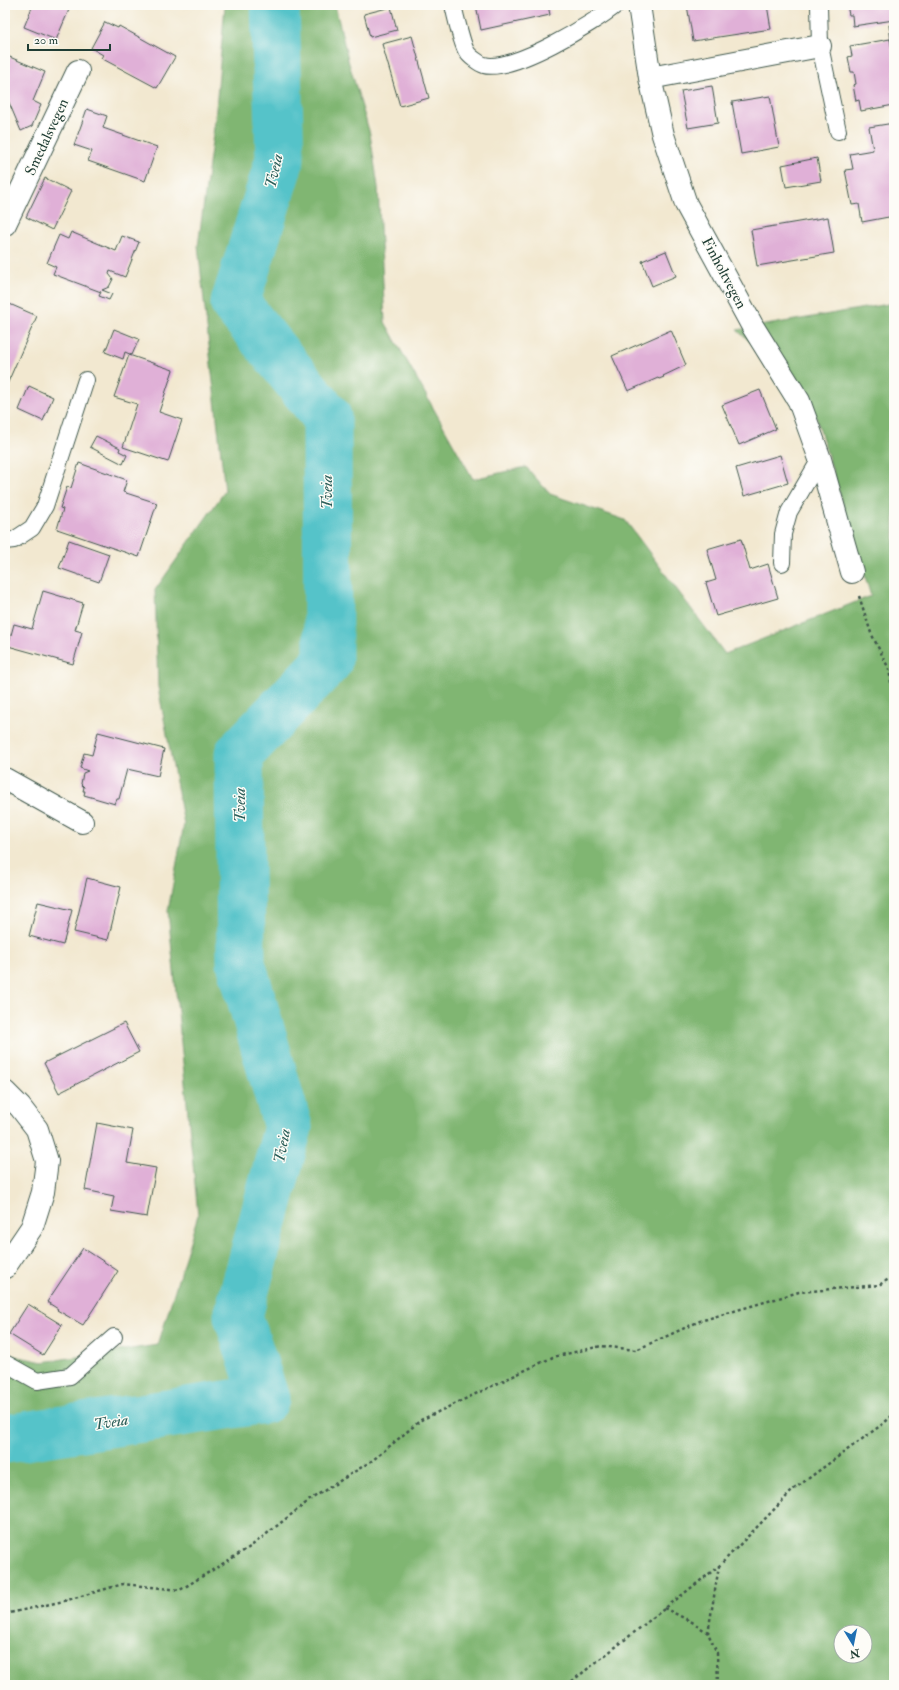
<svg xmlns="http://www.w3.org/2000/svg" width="899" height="1690" font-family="'IM FELL Double Pica',serif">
<rect width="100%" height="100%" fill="#fdfcf7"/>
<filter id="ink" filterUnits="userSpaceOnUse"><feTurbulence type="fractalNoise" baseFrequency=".025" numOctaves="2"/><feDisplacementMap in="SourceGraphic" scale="8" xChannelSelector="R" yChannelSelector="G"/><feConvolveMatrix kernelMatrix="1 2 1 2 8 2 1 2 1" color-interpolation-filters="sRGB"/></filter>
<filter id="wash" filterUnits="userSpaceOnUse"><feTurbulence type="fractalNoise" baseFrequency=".012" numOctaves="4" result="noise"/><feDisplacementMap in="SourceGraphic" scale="16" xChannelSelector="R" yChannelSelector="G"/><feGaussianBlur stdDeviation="0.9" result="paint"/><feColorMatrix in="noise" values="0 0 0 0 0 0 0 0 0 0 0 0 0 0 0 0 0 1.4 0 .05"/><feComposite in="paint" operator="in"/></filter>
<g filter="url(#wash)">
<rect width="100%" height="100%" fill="#f2e8d0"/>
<path fill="#80b672" stroke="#507a53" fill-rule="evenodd" d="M225 5H335L348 60 370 134 378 187 385 322 473 479 526 467 550 494 625 520 725 654 871 596 809 394 737 330 894 303V1685H5V1354L43 1362 158 1345 198 1215 168 911 184 824 158 687 155 590 225 491 198 246 215 120ZM841 1632H865V1656H841Z"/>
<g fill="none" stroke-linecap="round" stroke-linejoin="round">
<path stroke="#55c3c9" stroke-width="49" d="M5 1439 265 1399 238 1316 288 1127 241 963 239 754 328 661 327 417 235 303 280 159 275 5"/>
</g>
<g id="blocks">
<path fill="#e0b0d7" d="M33 5H71L56 40 24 27Z
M476 5H548L550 15 481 30Z
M687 5H767L771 29 693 41Z
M847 5H894V20L853 26 852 15H849Z
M391 7 397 30 370 37 364 14Z
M105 22 118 28 119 26 175 57 157 88 101 58 103 55 91 48Z
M894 24V41L891 42 889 25Z
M412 36 429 98 400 106 382 44Z
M890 39 894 61V105L861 111 859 100 856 101 853 85 856 84 854 72H851L848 57 852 56 850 46Z
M5 55 45 72 33 101 41 105 32 126 21 131 5 93Z
M712 86 718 123 688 128 681 91Z
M770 96 779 147 741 154 732 102Z
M87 109 107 116 103 128 157 147 145 181 88 161 92 151 74 145Z
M894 123V216L862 222 859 204 852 205 845 170 853 169 850 154 873 150 869 127Z
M817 158 821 181 786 187 782 165Z
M45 178 71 191 52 230 26 217Z
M828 217 834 253 757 266 751 230Z
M71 232 116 251 122 236 139 242 125 277 110 271 109 274 113 279 109 287 102 290 112 294 109 300 99 296 101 292 53 274 56 267 47 263 59 235 68 239Z
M666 251 676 276 652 286 642 261Z
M5 302 37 316 5 389Z
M114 329 139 339 132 355 125 352 123 359 105 352Z
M671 330 686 365 663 376 664 377 659 379 658 378 628 391 612 356Z
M129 355 173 370 159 412 182 420 168 462 123 447 137 404 114 397Z
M29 386 53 397 43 421 19 410Z
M760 390 776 429 739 445 722 405Z
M96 436 120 448 119 451 127 455 123 464 90 447Z
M780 455 788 483 744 496 736 468Z
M79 463 127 480 123 492 157 503 139 557 57 529 63 509 60 508 67 487 71 488Z
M741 539 750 570 768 564 778 598 716 616 706 583 716 580 707 549Z
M69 540 109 554 99 582 59 568Z
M43 591 83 603 75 630 82 632 73 664 8 646 14 624 32 629Z
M98 732 164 749 158 776 127 769 119 799H117L115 804 84 795 85 791H83L84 787 81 784 83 773 88 771 80 768 84 753 92 755Z
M87 878 121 887 108 940 74 932Z
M38 902 72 910 63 945 29 936Z
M124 1023 139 1052 59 1093 44 1063Z
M97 1123 133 1130 127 1163 156 1168 147 1217 111 1211 114 1196 85 1190Z
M83 1248 118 1271 83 1325 57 1310 58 1309 47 1302Z
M28 1304 62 1325 43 1355 9 1334Z"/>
</g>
</g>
<g filter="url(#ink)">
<use href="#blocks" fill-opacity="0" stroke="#3f574b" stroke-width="1"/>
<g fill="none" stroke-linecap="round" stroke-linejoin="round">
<g stroke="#3f574b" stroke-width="18">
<path id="lane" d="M453 5C455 14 463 47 467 52 469 56 480 64 484 65 512 73 594 23 616 5
M819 5 820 46 838 131
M5 541 14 540 32 528 45 506 86 380
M782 563 783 534 789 512 820 459
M5 1363 37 1381 70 1376 114 1337"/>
</g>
<g stroke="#3f574b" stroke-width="24">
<path id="street" d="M639 5 650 78 663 135 686 204 753 327 799 401 820 459 852 572
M650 78 820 46
M5 224 78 71
M5 779 82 822
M5 1092 20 1107 37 1129 47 1161 43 1192 32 1227 5 1267"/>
</g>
<path stroke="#3f574b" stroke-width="2.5" stroke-dasharray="3 3" stroke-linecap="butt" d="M859 596 871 633 889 669 894 701
M664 1608 694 1623 708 1633
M5 1614 64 1601 123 1584 180 1590 250 1547 311 1499 373 1460 421 1420 553 1357 601 1346 636 1350 700 1321 799 1292 879 1285 894 1276
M567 1685 719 1566 794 1489 884 1423 894 1414
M718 1685 717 1653 708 1633 719 1566"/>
<use href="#lane" stroke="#fff" stroke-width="16"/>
<use href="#street" stroke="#fff" stroke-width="22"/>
</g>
</g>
<g text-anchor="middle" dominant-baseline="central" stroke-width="3" stroke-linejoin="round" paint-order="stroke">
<g font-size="15" fill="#1f3d34" stroke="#fdfcf7">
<text transform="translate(47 137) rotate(-65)">Smedalsvegen</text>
<text transform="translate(724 273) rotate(62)">Finholtvegen</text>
</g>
<g font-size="16" font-style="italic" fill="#2c5e59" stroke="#fdfcf7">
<text transform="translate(274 171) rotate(-77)">Tveia</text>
<text transform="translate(327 492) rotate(-90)">Tveia</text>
<text transform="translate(240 805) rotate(-90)">Tveia</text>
<text transform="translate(282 1146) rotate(-79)">Tveia</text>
<text transform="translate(111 1422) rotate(-9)">Tveia</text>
</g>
</g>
<rect width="899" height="1690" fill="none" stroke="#fdfcf7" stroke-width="20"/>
<g transform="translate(853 1644) rotate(170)"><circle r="19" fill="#fdfcf7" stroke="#a4b0a9"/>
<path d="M0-3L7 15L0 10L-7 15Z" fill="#1f6fb2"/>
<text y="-6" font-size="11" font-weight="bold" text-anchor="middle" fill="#1f3d34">N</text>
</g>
<path d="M28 44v6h82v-6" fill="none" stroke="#1f3d34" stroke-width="2"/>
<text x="34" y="44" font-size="12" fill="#1f3d34" stroke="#fdfcf7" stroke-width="3" paint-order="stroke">20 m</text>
</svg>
